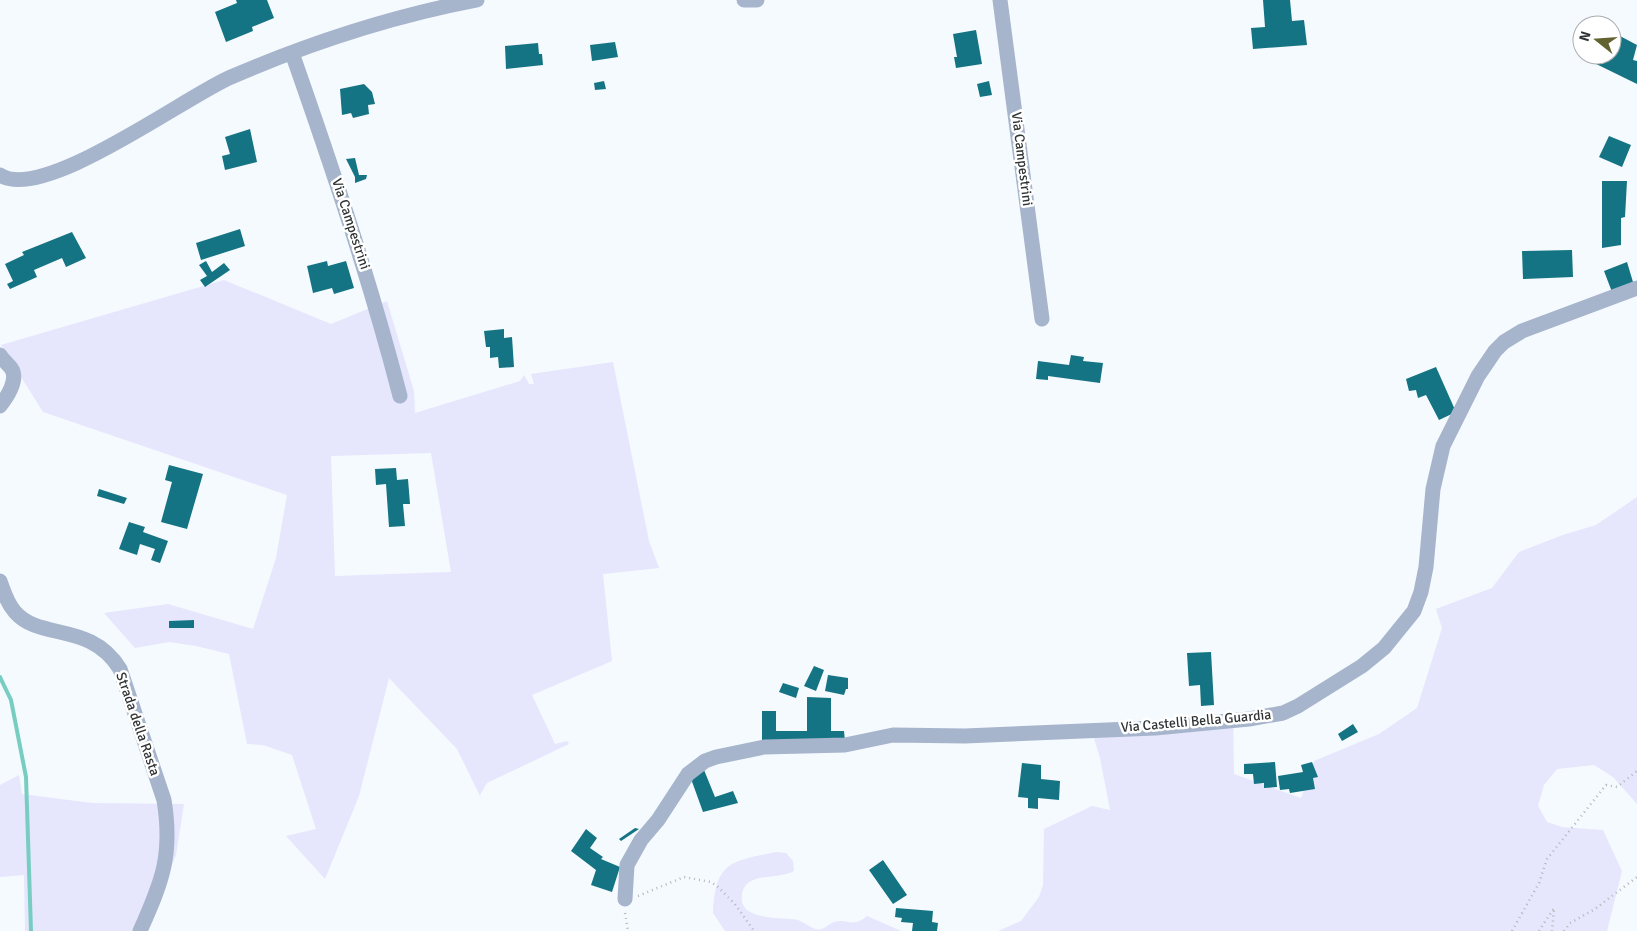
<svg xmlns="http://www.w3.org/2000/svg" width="1637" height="931" font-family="Signika,sans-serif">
<rect width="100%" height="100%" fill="#f5fafe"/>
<path fill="#e6e6fd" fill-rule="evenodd" d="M224 280 331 324 387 301 414 391 415 413 520 381 524 375 529 384H534L531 374 613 362 649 541 659 568 603 574 612 661 532 695 555 744 567 741 569 744 487 783 480 795 482 800 457 749 389 678 359 796 325 879 286 836 316 829 292 755 263 745 247 744 229 654 196 646 169 642 135 648 104 613 168 604 253 629 276 558 287 495 43 412 1 345ZM431 453 451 572 335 576 331 456Z
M1637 497V804L1613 777 1594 765 1557 769 1544 785 1538 806 1547 822 1562 827 1603 830 1622 871 1607 931H998L1021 921 1039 897 1043 885 1044 829 1092 806 1110 810 1100 758 1091 728H1180L1233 712 1234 774 1301 798 1314 761 1379 734 1417 708 1442 628 1436 609 1492 588 1519 552 1563 535 1596 525Z
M19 775 22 794 92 803 184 804 176 855 144 931H25L24 875 0 877V785Z
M776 852 786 853 793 861 794 871C778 880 750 872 743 890 733 923 782 916 798 920 804 922 809 927 815 929 823 931 826 926 832 923 846 916 851 930 867 916L901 931H725L713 913C715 861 732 861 776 852Z"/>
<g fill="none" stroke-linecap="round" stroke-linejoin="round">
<path stroke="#78cdc2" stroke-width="4" d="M0 677 11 700 26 777 31 931"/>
</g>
<path fill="#147483" d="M236 0H267L274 18 252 27 253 31 226 42 215 12 237 3Z
M1263 0H1290L1292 21 1304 20 1307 45 1253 49 1251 28 1265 27Z
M976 30 982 64 956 68 954 57H957L953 34Z
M1620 36 1637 45 1633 60 1637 61V84L1588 60 1591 55H1612V41L1617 44Z
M615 42 618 57 592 61 590 45Z
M538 43 539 54H542L543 65 506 69 505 46Z
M604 81 606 89 595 90 594 83Z
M989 81 992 95 980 97 977 84Z
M364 84 372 92 375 104 368 105 369 114 353 118 351 113 342 115 340 89Z
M250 129 257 162 225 170 222 156 230 154 225 137Z
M1609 136 1631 145 1622 167 1599 157Z
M355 158 359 175H367L366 179 355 183V177L346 159Z
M1602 181H1627L1625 217 1621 218V245L1602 248Z
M240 229 245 246 201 260 196 243Z
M72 232 86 258 66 267 62 258 34 270 37 277 10 289 7 284 13 281 5 264 24 255 22 252Z
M1572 250 1573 277 1523 279 1522 251Z
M206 261 212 272 224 263 230 270 205 287 200 280 207 276 199 265Z
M327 261 328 266 346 261 354 288 334 294 332 288 313 293 307 266Z
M1627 262 1633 282 1612 292 1604 271Z
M504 329V338L512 337 514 367 499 368 498 357 490 358V347H486L484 331Z
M1071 355 1084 357 1083 361 1103 363 1100 383 1048 376V380L1036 379 1038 361 1069 365Z
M1436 367 1456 412 1439 420 1426 395 1418 398 1416 390 1409 391 1406 379Z
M169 465 203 474 187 529 161 522 172 482 165 480Z
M396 468 397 480 408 479 410 504H403L405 526 389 527 386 484 376 485 375 469Z
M99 489 127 498 124 504 97 496Z
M129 522 145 527 143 532 168 541 160 563 151 560 155 549 140 544 137 555 119 549Z
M194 620V628H169V621Z
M1211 652 1214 705 1201 706 1200 685 1189 686 1187 653Z
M814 666 824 670 816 691 804 686Z
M828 675 848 678V689H846L844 695 825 691Z
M783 683 799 688 796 698 779 692Z
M807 697 831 698V731H844L845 741 762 744V711H776V731H807Z
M1353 724 1358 732 1342 741 1338 734Z
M1275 762 1277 787 1264 788V783L1254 784 1253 774H1244V764Z
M1312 762 1318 777 1313 778 1315 789 1290 793 1289 789 1280 790 1278 776 1303 772 1301 765Z
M1022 763 1041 765V779L1060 781 1059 800 1038 798V809L1028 808V798L1018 797Z
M704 770 715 797 733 791 738 803 703 812 690 776Z
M635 828 639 829 621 841 619 839Z
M586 829 597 838 590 848 603 857 601 859 620 867 612 892 591 885 596 870 571 851Z
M883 860 907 895 893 904 869 870Z
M896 908 933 911 932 922 938 923 937 931H912L913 923 901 922 902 918 895 917Z"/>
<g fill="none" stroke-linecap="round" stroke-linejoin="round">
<path stroke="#b3b7ba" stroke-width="2.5" stroke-dasharray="1 4" stroke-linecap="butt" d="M638 896 684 877 711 882 718 887 735 904 754 931
M625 913 628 931
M1512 931 1539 883 1547 859 1606 785 1617 787 1637 771
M1539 931 1554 908 1552 931
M1564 931 1570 923 1595 909 1637 877"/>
<path stroke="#a6b4cc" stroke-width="15" d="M744 0H757
M1000 0 1042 319
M292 53C332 167 370 280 400 396
M0 175C43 203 186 96 231 77 310 43 393 16 477 0
M0 355C3 360 7 363 11 368 19 379 7 397 0 406
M0 581C4 592 7 603 15 612 40 641 90 621 120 669L164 800C173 855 162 882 140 931
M625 899 627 865 641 840 658 820 688 774 705 761 716 757 764 747 845 745 893 735 965 736 1155 728 1249 719 1283 713 1298 706 1362 666 1384 648 1414 611 1421 592 1426 567 1433 489 1443 446 1478 376 1495 351 1504 342 1522 331 1637 288"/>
</g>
<g text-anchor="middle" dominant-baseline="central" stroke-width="5" stroke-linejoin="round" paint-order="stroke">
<g font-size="14" fill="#303334" stroke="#fff">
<text transform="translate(1022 159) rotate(83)">Via Campestrini</text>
<text transform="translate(351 224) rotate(72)">Via Campestrini</text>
<text transform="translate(1196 721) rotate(-5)">Via Castelli Bella Guardia</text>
<text transform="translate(138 724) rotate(71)">Strada della Rasta</text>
</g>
</g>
<g transform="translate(1597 40) rotate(287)"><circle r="24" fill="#ffffff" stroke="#acadae"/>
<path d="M0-4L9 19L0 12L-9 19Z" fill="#626330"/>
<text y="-8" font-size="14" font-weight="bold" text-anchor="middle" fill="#303334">N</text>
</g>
</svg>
